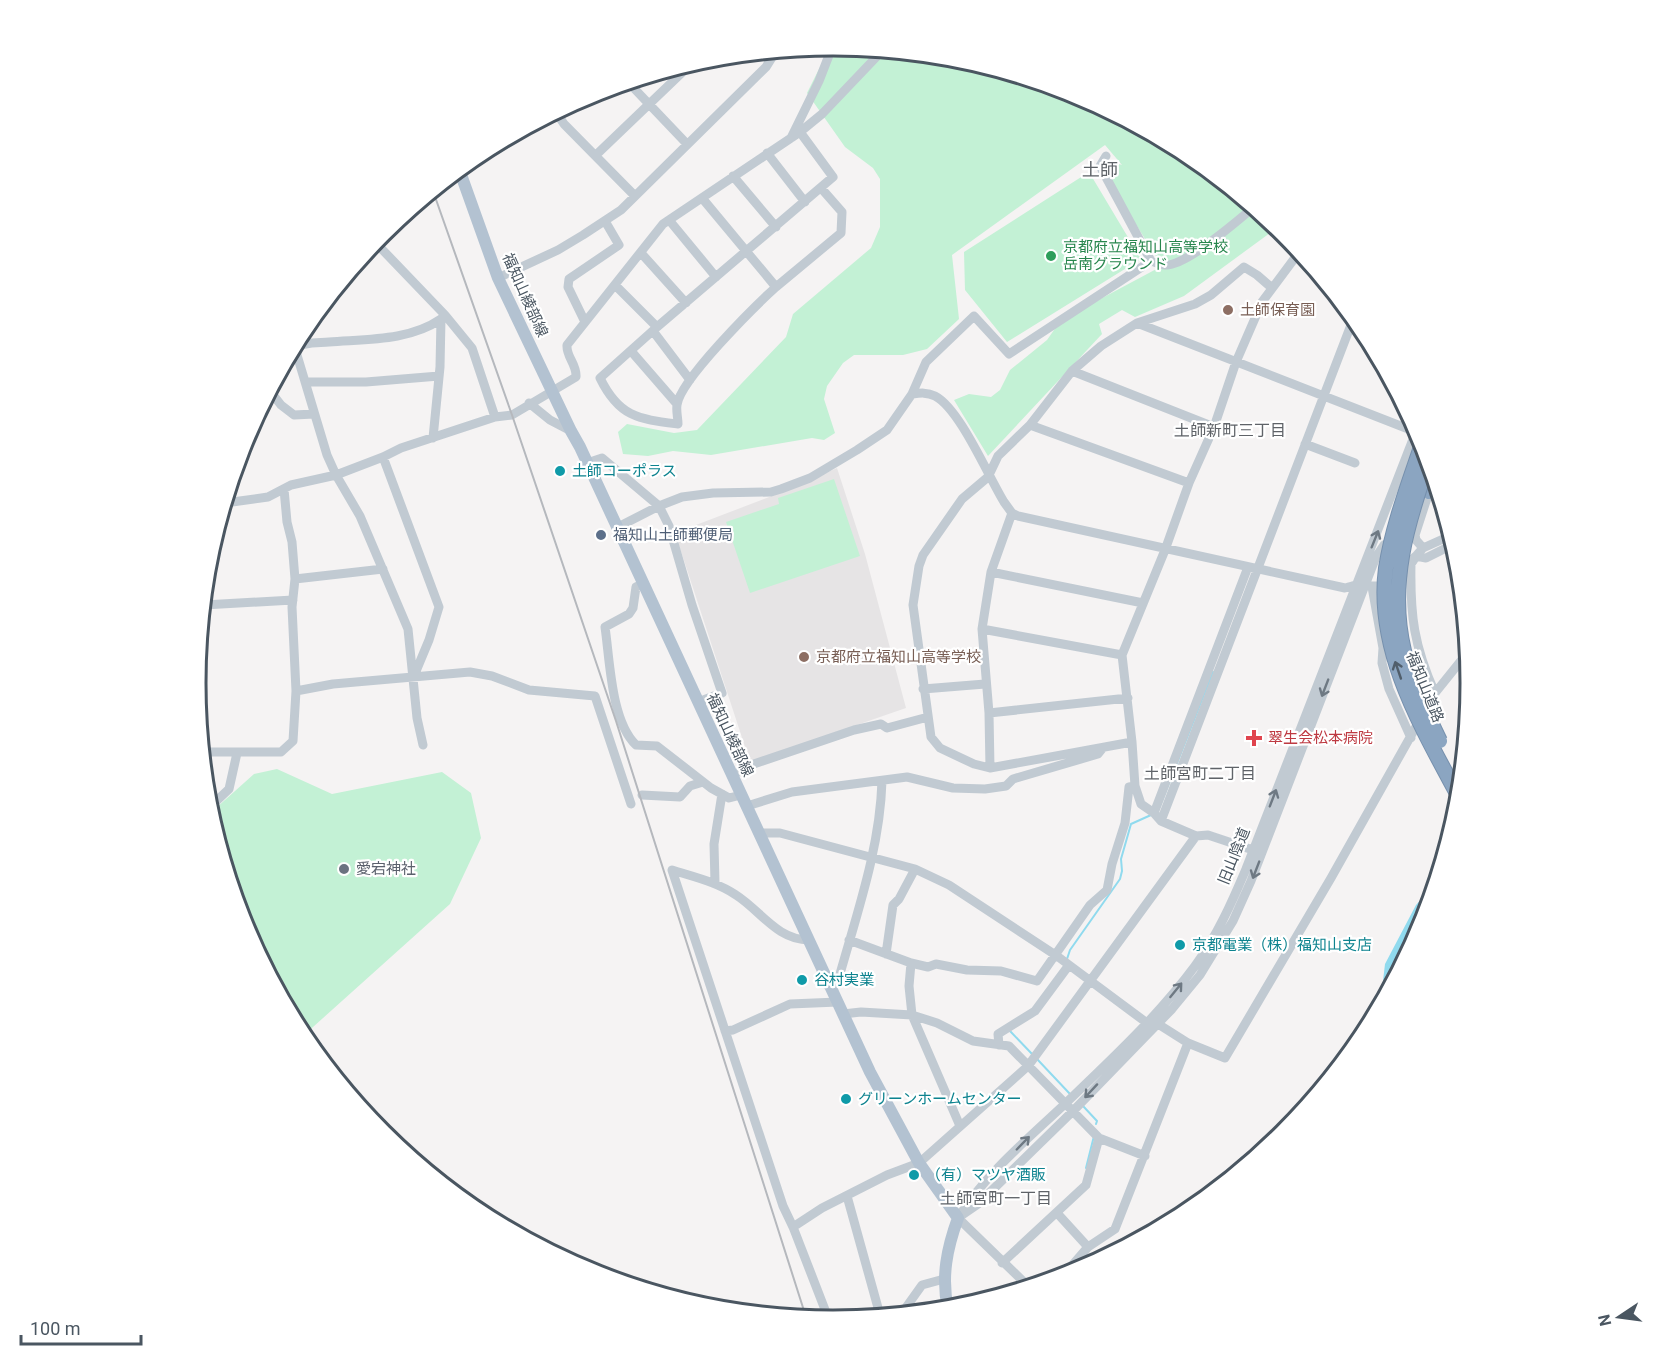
<svg xmlns="http://www.w3.org/2000/svg" width="1667" height="1365" font-family="Roboto,'Noto Sans JP',sans-serif">
<rect width="100%" height="100%" fill="#f5f3f3"/>
<path fill="#e6e4e5" d="M837 468 865 554 906 708 750 762 675 533 785 491Z"/>
<path fill="#c3f1d5" d="M831 45 958 57 1078 94 1188 153 1276 225 1274 230 1184 296 1135 317 1122 310 1099 324 1102 334 988 456 954 400 969 394 991 397 1000 390 1010 370 1047 340 1061 320 1162 266 1103 172 1110 161 1122 165 1105 145 952 255 959 319 927 349 903 355H854L843 363 827 386 824 399 835 433 824 440 812 438 711 455 673 451 648 456 623 454 618 432 627 424 674 433 697 430 786 337 793 314 871 248 880 227V179L873 168 845 147 807 93Z
M1089 172 1141 259 1007 342 965 290 964 252Z
M834 479 860 556 750 593 726 522 779 504 778 498Z
M277 769 332 794 442 772 471 793 481 838 450 904 303 1036 244 926 211 815 216 808 254 774Z"/>
<path fill="#90daee" d="M1436 882 1422 927 1380 1006 1385 964 1416 905Z
M1286 1131 1284 1134 1224 1183 1241 1157Z"/>
<g fill="none" stroke-linecap="round" stroke-linejoin="round">
<path stroke="#90daee" stroke-width="2" d="M1158 811 1213 672
M1067 959 1070 950 1120 879 1122 871 1121 859 1131 824 1151 815
M1010 1031 1033 1055
M1037 1059 1070 1094
M1083 1106 1097 1121 1096 1124
M1086 1168 1094 1136"/>
<g stroke="#7690ad" stroke-width="16">
<path id="highway" d="M1429 492 1434 477"/>
</g>
<path stroke="#c1cad2" stroke-width="9" d="M628 82 687 144
M556 112 564 124 635 196
M791 138 819 81 833 45
M767 153 805 202
M596 155 692 63
M1106 156 1100 166 1151 261
M733 176 776 227
M669 220 716 277
M375 242 445 315 472 348 495 417
M641 253 686 303
M498 278 558 250 583 235 621 210 766 67 776 51
M615 285 657 327 833 177 800 132
M776 287 841 233 842 212 821 188
M585 322 568 287 569 279 619 245 605 221
M1137 323 1416 432
M657 327 600 378C619 417 638 419 678 424 678 418 676 411 677 405 680 380 755 306 776 287L702 198
M653 331 690 380
M296 342 297 355 327 455 336 475 360 516 408 629 417 718 423 745
M293 348C303 342 318 343 329 342 367 339 409 341 441 319
M631 351 677 404
M1072 371 1214 427
M306 382H366L439 376
M270 391 281 405 294 415 314 414
M912 394C920 393 927 392 935 396 960 409 988 476 1004 502L1012 513 1018 516 1345 588C1346 588 1355 585 1356 585 1368 583 1377 591 1387 581
M529 403 550 420 571 431
M1030 425 1189 483
M433 438 440 367 441 319 443 317
M1305 444 1355 463
M383 457 439 607 429 640 414 676
M587 463 602 458 659 506 669 526 692 605 722 693 698 702
M225 503 268 497 291 485 336 475 383 457 401 448 495 417 512 415 576 377C577 364 566 357 567 345L663 224 800 132 822 114 883 50
M616 528 659 506 682 497 713 493 771 492 781 489 810 478 857 450 887 430 912 394 926 362 974 316 1009 354 1151 261C1155 262 1160 265 1165 265 1185 267 1237 221 1254 207
M216 533V539
M1452 535 1423 548 1416 556 1426 558 1454 544
M1423 548 1416 540 1415 535 1429 492
M1415 558 1411 564C1410 616 1414 646 1435 693
M1400 570 1416 556
M991 572 1143 603
M295 579 383 569
M643 584 636 587 633 608 629 614 605 627C610 661 611 721 636 745L657 746 711 788 729 798 741 795
M1372 587 1383 648 1382 663 1389 689 1411 738
M204 605 293 600
M982 629 1122 655
M923 689 985 684
M296 691 333 684 470 672 492 676 529 690 595 696 631 804
M989 713 1128 698
M1132 742 990 768 974 764 940 748 931 737 913 605 919 566 923 555 962 499 988 477 998 456 1030 425 1072 371 1101 346 1137 323 1195 304 1211 295 1244 267 1257 275 1272 288
M203 752H281L293 741 296 691 292 607 295 579 292 542 287 522 284 489
M990 768 989 713 982 629 991 572 1012 513
M739 772 748 766 854 730 881 724 887 728 928 717
M642 795 680 797 690 786 703 782
M747 806 792 792 907 777 953 788 985 789 1006 786 1013 779 1098 754 1102 749
M209 808 229 789 237 753
M1154 813 1248 567
M1161 821 1354 317
M759 833H780L915 869 949 885 1057 956 1147 1023 1158 1024 1188 1043 1225 1058 1331 878 1435 693 1468 652
M1253 850 1208 835 1196 836 1161 821 1154 813 1141 804 1135 786 1132 742 1122 655 1165 550 1189 483 1214 427 1236 362 1262 302 1300 251
M715 883 714 844 722 794
M809 940C777 940 761 911 736 895 717 882 694 877 672 870L783 1206 793 1227 829 1320
M849 940 911 963 909 986 912 1015 960 1126
M886 954 893 905 899 899 915 869
M911 963 928 967 936 964 967 970 1001 971 1037 981 1090 905 1107 890 1112 864 1125 823 1129 787 1135 786
M829 983 836 980 840 974C858 910 880 847 882 781
M843 1014 861 1012 912 1015 937 1023 973 1041 1009 1046 1099 1138 1145 1156
M725 1031 733 1030 790 1004 838 1002
M999 1045 998 1034 1035 1011 1069 965
M847 1196 880 1315
M1057 1213 1088 1247
M962 1215 978 1204 1074 1110 1172 1009 1200 975 1233 921 1251 881 1376 557 1384 545 1392 540
M958 1218C986 1173 1029 1138 1067 1102 1112 1059 1158 1016 1195 966 1217 936 1232 902 1246 869L1417 429
M958 1218 1028 1286
M793 1227 822 1208 887 1175 919 1163 1028 1066 1196 836
M1002 1263 1086 1185 1099 1138
M1063 1276 1088 1247 1115 1229 1188 1043
M902 1313 922 1285 944 1279"/>
<path stroke="#b3c2d1" stroke-width="12" d="M459 169 498 278 571 431 580 447 870 1072 919 1163 958 1218C947 1248 941 1277 948 1309"/>
<use href="#highway" stroke="#8ba5c1" stroke-width="14"/>
<path stroke="#b5b8bd" stroke-width="2" d="M433 191 512 415 616 721 806 1317"/>
<g stroke="#7690ad" stroke-width="16" stroke-linecap="butt">
<path id="highway-bridge" d="M1423 441C1409 483 1393 524 1386 568 1375 651 1422 728 1460 799
M1429 461C1407 523 1388 585 1404 651 1412 683 1426 712 1440 741"/>
</g>
<use href="#highway-bridge" stroke="#8ba5c1" stroke-width="14"/>
</g>
<defs><path id="oneway-shaft" d="M-6 0H5M1.5-3L5.5 0L1.5 3" fill="none" stroke-width="1.6" stroke-linecap="round" stroke-linejoin="round" transform="scale(1.5)"/></defs>
<g stroke="#6e7983">
<use href="#oneway-shaft" transform="translate(1375 539) rotate(-68)"/>
<use href="#oneway-shaft" transform="translate(1325 688) rotate(111)"/>
<use href="#oneway-shaft" transform="translate(1273 798) rotate(-69)"/>
<use href="#oneway-shaft" transform="translate(1256 870) rotate(111)"/>
<use href="#oneway-shaft" transform="translate(1176 990) rotate(-51)"/>
<use href="#oneway-shaft" transform="translate(1091 1091) rotate(133)"/>
<use href="#oneway-shaft" transform="translate(1023 1143) rotate(-46)"/>
</g>
<use stroke="#505e6b" href="#oneway-shaft" transform="translate(1398 670) rotate(-109)"/>
<circle fill="#2e9e5b" stroke="#fff" stroke-width="2" cx="1051" cy="256" r="6"/>
<g fill="#8d6e63" stroke="#fff" stroke-width="2">
<circle cx="1228" cy="310" r="6"/>
<circle cx="804" cy="657" r="6"/>
</g>
<g fill="#0f9aa8" stroke="#fff" stroke-width="2">
<circle cx="560" cy="471" r="6"/>
<circle cx="1180" cy="945" r="6"/>
<circle cx="802" cy="980" r="6"/>
<circle cx="846" cy="1099" r="6"/>
<circle cx="914" cy="1175" r="6"/>
</g>
<circle fill="#5c6f8a" stroke="#fff" stroke-width="2" cx="601" cy="535" r="6"/>
<path fill="#e0444e" stroke="#fff" stroke-width="2" d="M1251 729h6v6h6v6h-6v6h-6v-6h-6v-6h6z"/>
<circle fill="#6b7280" stroke="#fff" stroke-width="2" cx="344" cy="869" r="6"/>
<g text-anchor="middle" dominant-baseline="central" stroke-width="4.5" stroke-linejoin="round" paint-order="stroke">
<g font-size="15" fill="#27864d" stroke="#fff" text-anchor="start">
<text x="1063" y="247">京都府立福知山高等学校<tspan x="1063" dy="17">岳南グラウンド</tspan></text>
</g>
<g font-size="15" fill="#4a5661" stroke="#fff">
<text transform="translate(525 295) rotate(66)">福知山綾部線</text>
<text transform="translate(1425 687) rotate(68)">福知山道路</text>
<text transform="translate(730 735) rotate(65)">福知山綾部線</text>
<text transform="translate(1234 856) rotate(-68)">旧山陰道</text>
</g>
<g font-size="15" fill="#785e54" stroke="#fff" text-anchor="start">
<text x="1240" y="310">土師保育園</text>
<text x="816" y="657">京都府立福知山高等学校</text>
</g>
<g font-size="15" fill="#0d838f" stroke="#fff" text-anchor="start">
<text x="572" y="471">土師コーポラス</text>
<text x="1192" y="945">京都電業（株）福知山支店</text>
<text x="814" y="980">谷村実業</text>
<text x="858" y="1099">グリーンホームセンター</text>
<text x="926" y="1175">（有）マツヤ酒販</text>
</g>
<g font-size="15" fill="#4e5e75" stroke="#fff" text-anchor="start">
<text x="613" y="535">福知山土師郵便局</text>
</g>
<g font-size="15" fill="#be3a42" stroke="#fff" text-anchor="start">
<text x="1268" y="738">翠生会松本病院</text>
</g>
<g font-size="15" fill="#5b616d" stroke="#fff" text-anchor="start">
<text x="356" y="869">愛宕神社</text>
</g>
<g font-size="16" fill="#5f6368" stroke="#fff">
<text x="1230" y="430">土師新町三丁目</text>
<text x="1200" y="773">土師宮町二丁目</text>
<text x="996" y="1198">土師宮町一丁目</text>
</g>
<g font-size="18" fill="#5f6368" stroke="#fff">
<text x="1100" y="169">土師</text>
</g>
</g>
<path d="M0 0H1667V1365H0ZM206 683a627 627 0 1 1 1254 0a627 627 0 1 1-1254 0Z" fill="#fff" fill-rule="evenodd"/>
<path fill="none" stroke="#4a5661" stroke-width="3" d="M206 683a627 627 0 1 1 1254 0a627 627 0 1 1-1254 0Z"/>
<g transform="translate(1619 1317) rotate(257)" stroke="#ffffff" stroke-width="4.5" paint-order="stroke">
<path d="M0-4.5L10 22L0 15L-10 22Z" fill="#4a5661"/>
<text y="-9" font-size="16" font-weight="bold" text-anchor="middle" fill="#4a5661">N</text>
</g>
<path d="M21 1335v9h120v-9" fill="none" stroke="#4a5661" stroke-width="3"/>
<text x="30" y="1335" font-size="18" fill="#4a5661" stroke="#ffffff" stroke-width="4.5" paint-order="stroke">100 m</text>
</svg>
